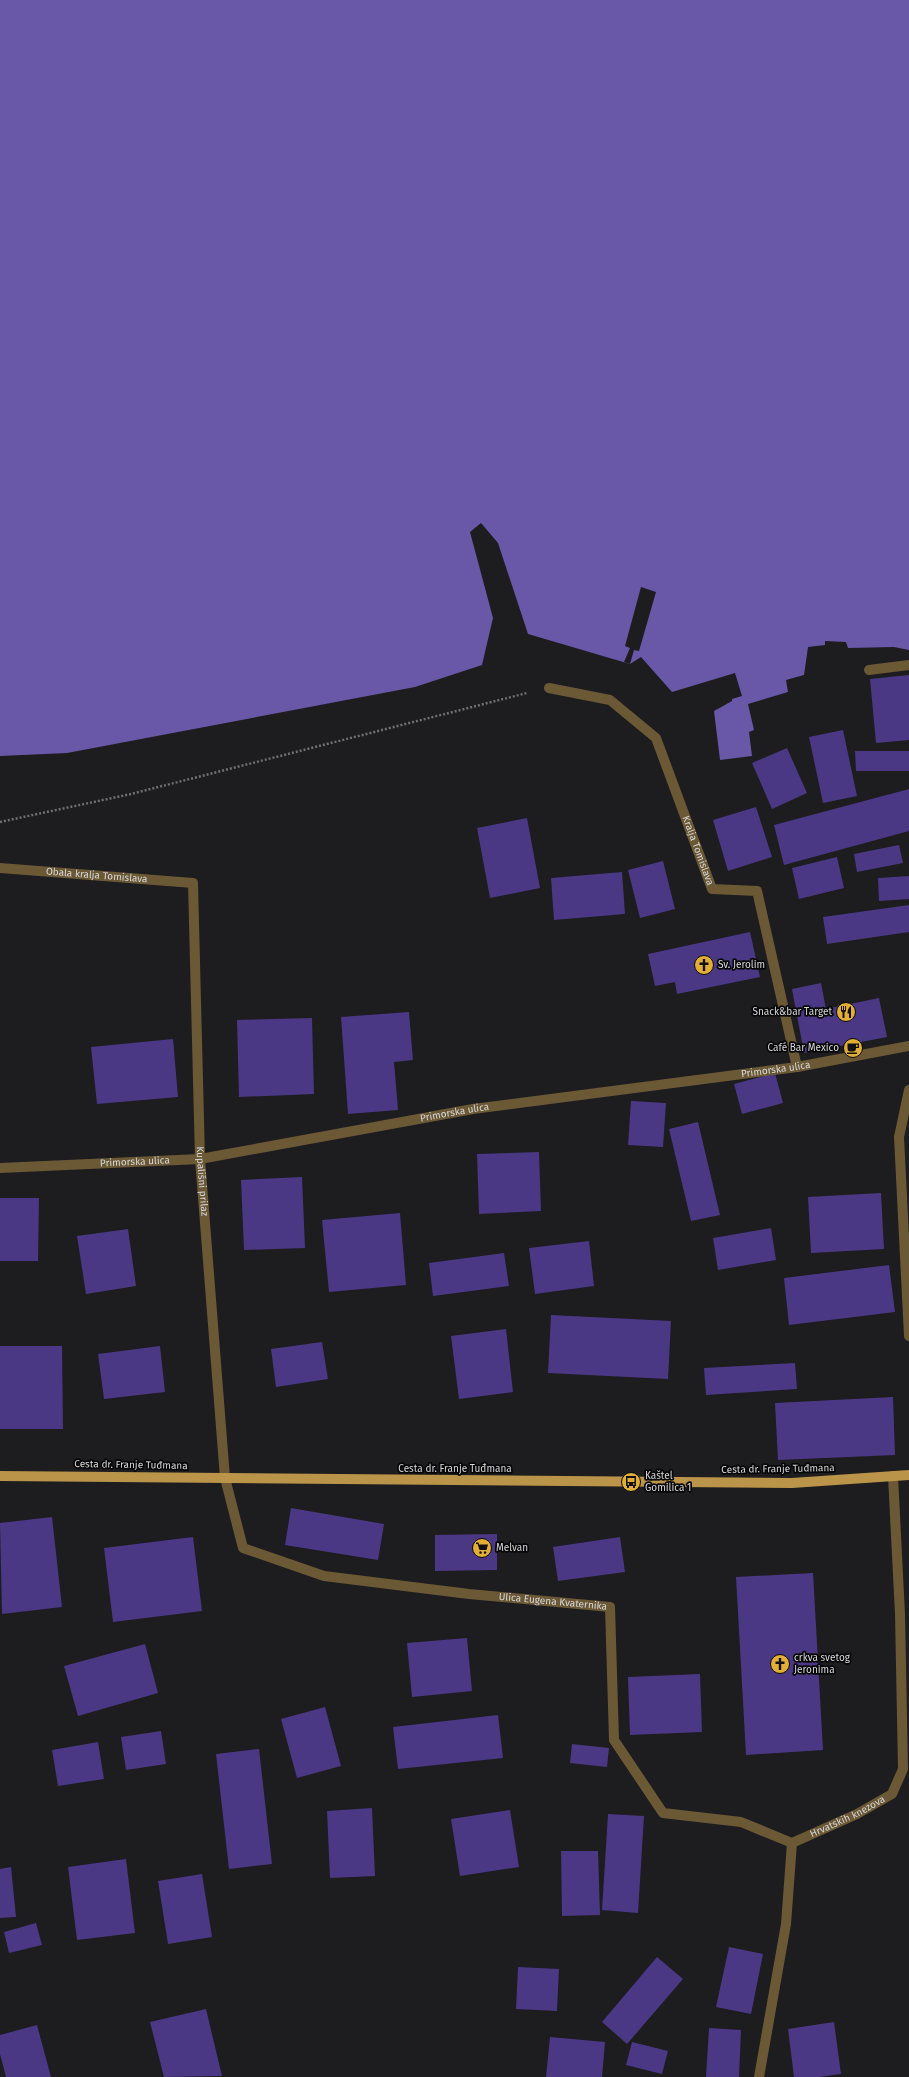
<svg xmlns="http://www.w3.org/2000/svg" width="909" height="2077" font-family="'Fira Sans',sans-serif">
<rect width="100%" height="100%" fill="#1d1c1f"/>
<path fill="#6958a8" d="M0 0H909V650L894 647 848 648 846 642 825 641V645L808 647 804 675 786 680 788 692 748 704 754 730 749 732 752 756 720 760 714 711 732 701V699L742 696 735 673 672 692 641 657 630 664 528 634 498 543 481 523 470 532 493 618 482 665 415 687 67 753 0 756Z"/>
<path fill="#1d1c1f" d="M641 587 656 592 639 651 634 650 630 664 624 662 630 648 625 646Z"/>
<path fill="#4a3884" d="M909 675V740L876 743 870 679Z
M843 730 857 796 823 803 809 737Z
M787 748 807 793 772 809 752 763Z
M855 751H909V771H856Z
M909 789V831L784 865 774 825Z
M756 807 772 857 728 871 713 820Z
M527 818 540 888 490 898 477 828Z
M899 845 903 863 857 872 854 854Z
M837 857 844 888 799 899 792 868Z
M663 861 675 909 640 918 628 870Z
M622 872 625 914 554 920 551 878Z
M909 876V899L879 901 878 878Z
M909 905V932L827 944 823 917Z
M750 932 760 977 677 994 675 982 655 986 648 954Z
M821 983 826 1009 879 998 887 1037 804 1053 792 989Z
M409 1012 413 1060 394 1062 398 1110 348 1114 341 1017Z
M312 1018 314 1094 239 1097 237 1020Z
M173 1039 178 1097 97 1104 91 1047Z
M775 1073 783 1103 742 1114 734 1084Z
M631 1101 666 1103 663 1147 628 1145Z
M698 1122 720 1215 691 1221 669 1129Z
M539 1152 541 1211 479 1214 477 1154Z
M302 1177 305 1248 244 1250 241 1180Z
M881 1193 884 1249 811 1253 808 1197Z
M0 1198H39L38 1261H0Z
M400 1213 406 1285 329 1292 322 1220Z
M771 1228 776 1260 718 1270 713 1238Z
M128 1229 136 1286 86 1294 77 1236Z
M589 1241 594 1286 535 1294 529 1248Z
M504 1253 509 1286 433 1296 429 1263Z
M889 1265 895 1312 789 1325 784 1278Z
M551 1315 671 1321 668 1379 548 1373Z
M506 1329 513 1392 459 1399 451 1336Z
M322 1342 328 1379 276 1387 271 1349Z
M0 1346H62L63 1429H0Z
M160 1346 165 1392 104 1399 98 1354Z
M795 1363 797 1389 706 1395 704 1368Z
M893 1397 895 1455 778 1460 775 1403Z
M291 1508 384 1524 378 1560 285 1545Z
M52 1517 62 1607 2 1614 0 1523Z
M497 1534V1570L435 1571V1535Z
M193 1537 202 1611 113 1622 104 1548Z
M620 1537 625 1572 558 1581 553 1547Z
M813 1573 823 1750 746 1755 736 1577Z
M467 1638 472 1691 412 1697 407 1643Z
M145 1644 158 1693 78 1716 64 1666Z
M700 1674 702 1732 630 1735 628 1677Z
M325 1707 341 1766 297 1778 281 1719Z
M498 1715 503 1758 398 1769 393 1727Z
M161 1731 166 1764 126 1770 121 1737Z
M98 1742 104 1779 58 1786 52 1750Z
M572 1744 609 1748 607 1767 570 1763Z
M259 1749 272 1864 229 1869 216 1754Z
M372 1808 375 1876 330 1878 327 1811Z
M510 1810 519 1867 460 1876 451 1819Z
M608 1814 644 1816 638 1913 602 1910Z
M561 1851H598L600 1915 562 1916Z
M126 1859 135 1933 77 1940 68 1867Z
M11 1867 16 1917 0 1918V1869Z
M202 1874 212 1937 168 1944 158 1881Z
M36 1923 42 1945 9 1953 4 1932Z
M729 1947 763 1954 751 2014 716 2007Z
M657 1957 683 1979 627 2044 602 2022Z
M518 1967 559 1969 557 2011 516 2009Z
M206 2009 222 2076 164 2077 150 2022Z
M834 2022 841 2074 819 2077H794L788 2029Z
M37 2025 51 2077H6L0 2054V2035Z
M709 2028 741 2030 739 2077H706Z
M550 2037 605 2042 602 2077H546Z
M632 2042 668 2051 662 2074 626 2065Z"/>
<g fill="none" stroke-linecap="round" stroke-linejoin="round">
<path stroke="#707072" stroke-width="2.5" stroke-dasharray="2 2" stroke-linecap="butt" d="M0 822 131 794 527 693"/>
<g stroke="#6b5936" stroke-width="10">
<path d="M869 670 909 665"/>
<path id="s1" d="M549 688 610 700 656 738 712 889 757 891 797 1067"/>
<path id="s2" d="M0 868 193 883 200 1159 225 1478 243 1548 324 1576 469 1594 610 1607 614 1740 663 1813 741 1822 792 1843"/>
<path d="M909 1090 899 1137 909 1336"/>
<path id="s3" d="M0 1168 200 1159 473 1109 797 1067 909 1046"/>
<path id="s4" d="M759 2077 786 1924 792 1843 857 1814 892 1794 903 1769 900 1614 893 1476"/>
</g>
<path stroke="#ba9549" stroke-width="10" d="M0 1476 792 1483 909 1475"/>
</g>
<defs>
<g id="church-disc" transform="scale(1)"><circle r="9.5" fill="#e3ae35" stroke="#070708"/><path d="M-1.2-6h2.4v3.5h3.3v2.4h-3.3V6h-2.4V-.1h-3.3v-2.4h3.3Z" fill="#111"/></g>
<g id="restaurant-disc" transform="scale(1)"><circle r="9.5" fill="#e3ae35" stroke="#070708"/><path d="M-5-6h1v4h1v-4h1v4h1v-4h1v5L-1.5 .5V6h-2V.5L-5-1ZM5-6V6H3V1.5H1.5Q1.5-4 5-6Z" fill="#111"/></g>
<g id="cafe-disc" transform="scale(1)"><circle r="9.5" fill="#e3ae35" stroke="#070708"/><path d="M-5.5-4.5H6V0H3Q3 3.5 0 3.5H-2.5Q-5.5 3.5-5.5 0ZM3-3.2v2h1.7v-2ZM-6 4.5H4V6H-6Z" fill="#111"/></g>
<g id="bus-disc" transform="scale(1)"><circle r="9.5" fill="#e3ae35" stroke="#070708"/><path d="M-5-6H5V4H4V6H2V4H-2V6H-4V4H-5ZM-3.5-4V0h7V-4ZM-3.5 1.2v1.5H-2V1.2ZM2 1.2v1.5H3.5V1.2Z" fill="#111"/></g>
<g id="supermarket-disc" transform="scale(1)"><circle r="9.5" fill="#e3ae35" stroke="#070708"/><path d="M-6-5.5h2.5l.6 2H6L4.5 2H-2.5L-4.4-4H-6ZM-1.5 3.2a1.3 1.3 0 1 0 .1 0ZM3 3.2a1.3 1.3 0 1 0 .1 0Z" fill="#111"/></g>
</defs>
<g fill-rule="evenodd">
<use href="#church-disc" x="704" y="965"/>
<use href="#restaurant-disc" x="846" y="1012"/>
<use href="#cafe-disc" x="853" y="1048"/>
<use href="#bus-disc" x="631" y="1482"/>
<use href="#supermarket-disc" x="482" y="1548"/>
<use href="#church-disc" x="780" y="1664"/>
</g>
<g text-anchor="middle" dominant-baseline="central" stroke-width="3.5" stroke-linejoin="round" paint-order="stroke">
<g font-size="10" fill="#d6d6d8" stroke="#070708">
<text stroke="none"><textPath href="#s1" startOffset="242">Kralja Tomislava</textPath></text>
<text stroke="none"><textPath href="#s2" startOffset="97">Obala kralja Tomislava</textPath></text>
<text stroke="none"><textPath href="#s3" startOffset="783">Primorska ulica</textPath></text>
<text stroke="none"><textPath href="#s3" startOffset="459">Primorska ulica</textPath></text>
<text stroke="none"><textPath href="#s3" startOffset="135">Primorska ulica</textPath></text>
<text stroke="none"><textPath href="#s2" startOffset="492">Kupališni prilaz</textPath></text>
<text transform="translate(131 1465) rotate(1)">Cesta dr. Franje Tuđmana</text>
<text x="455" y="1469">Cesta dr. Franje Tuđmana</text>
<text transform="translate(778 1469) rotate(-1)">Cesta dr. Franje Tuđmana</text>
<text stroke="none"><textPath href="#s2" startOffset="1178">Ulica Eugena Kvaternika</textPath></text>
<text stroke="none"><textPath href="#s4" startOffset="298">Hrvatskih knezova</textPath></text>
</g>
<g font-size="10" fill="#d6d6d8" stroke="#070708" text-anchor="start">
<text x="718" y="965">Sv. Jerolim</text>
<text x="832" y="1012" text-anchor="end">Snack&amp;bar Target</text>
<text x="839" y="1048" text-anchor="end">Café Bar Mexico</text>
<text x="645" y="1476">Kaštel<tspan x="645" dy="12">Gomilica 1</tspan></text>
<text x="496" y="1548">Melvan</text>
<text x="794" y="1658">crkva svetog<tspan x="794" dy="12">Jeronima</tspan></text>
</g>
</g>
</svg>
